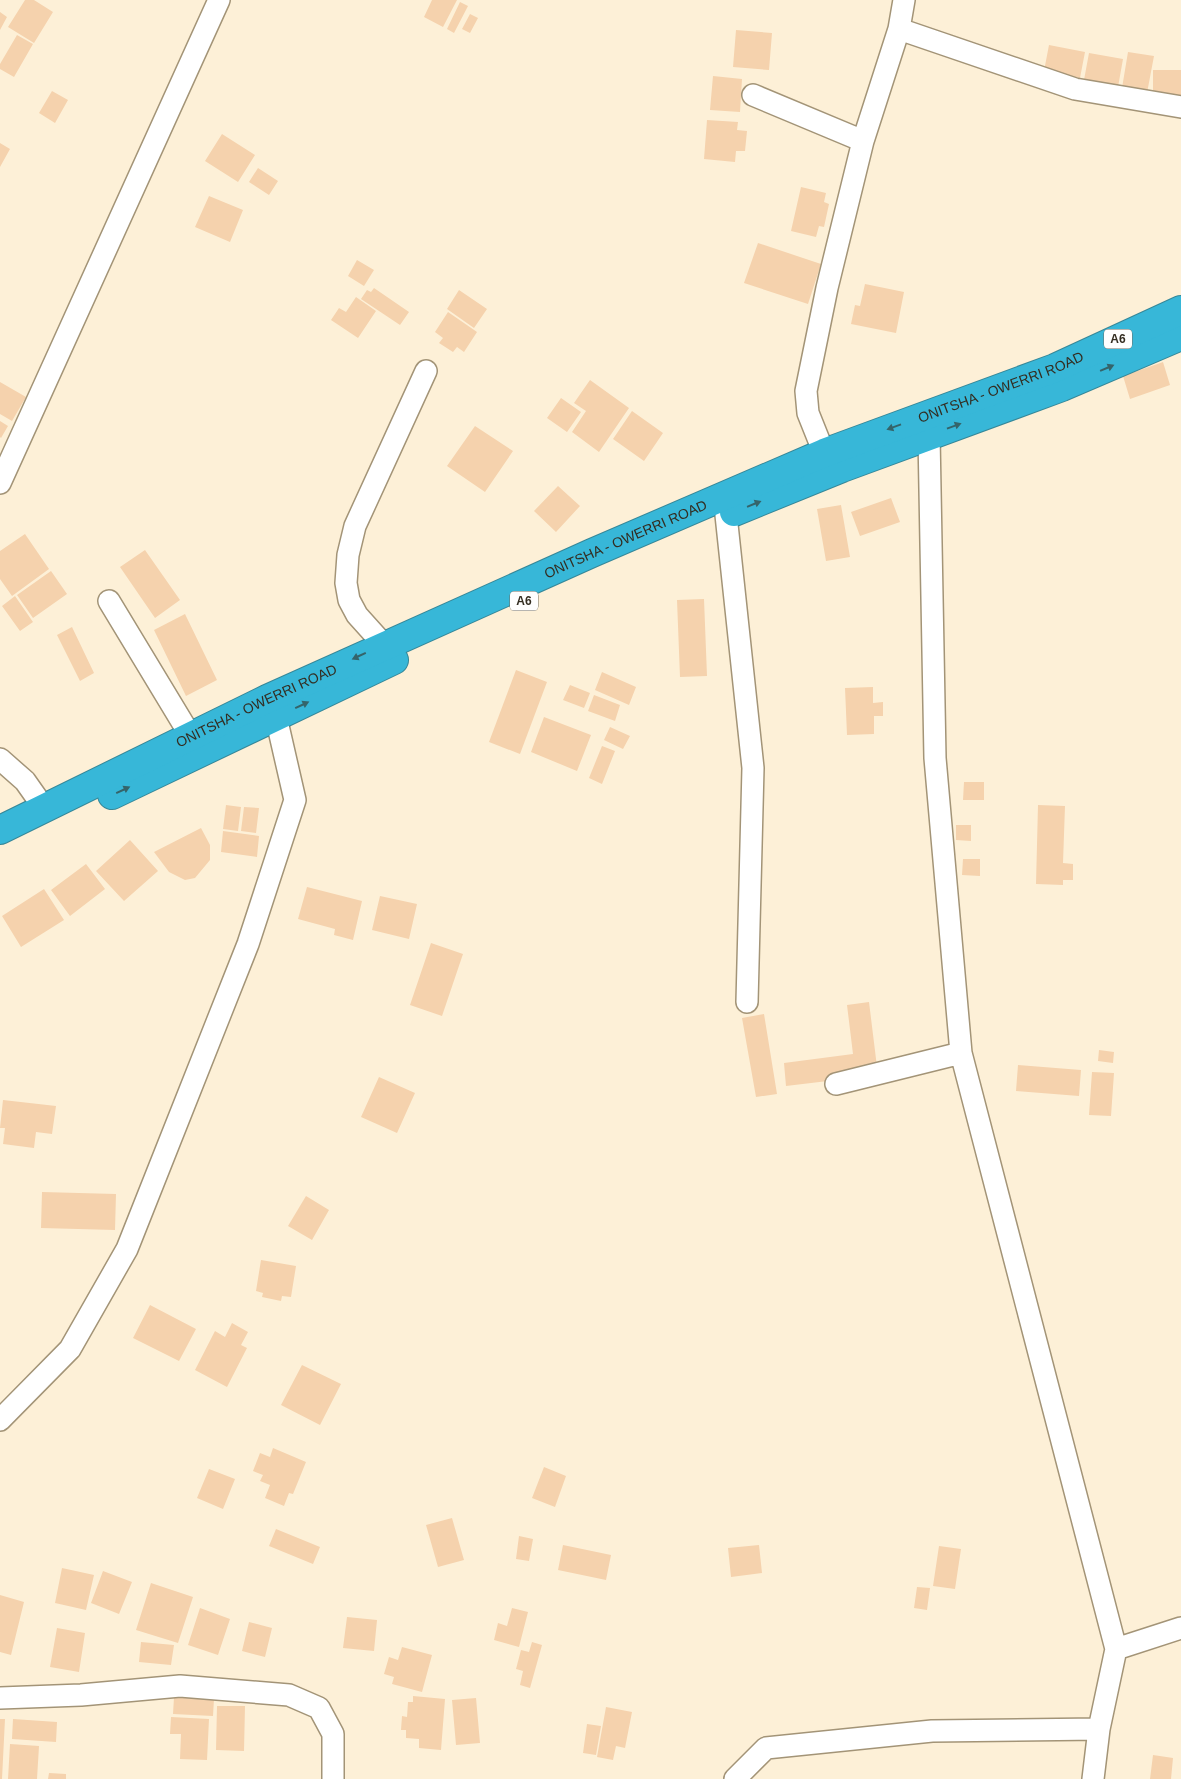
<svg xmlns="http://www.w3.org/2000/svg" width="1181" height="1779" font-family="Arial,sans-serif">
<rect width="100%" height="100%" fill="#fdf0d7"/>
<path fill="#f5d2ad" d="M25 0H34L53 12 34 43 8 27Z
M432 0H457L443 27 424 17Z
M460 2 468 6 454 33 447 29Z
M0 12 7 17 0 30Z
M470 14 478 18 470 33 462 29Z
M736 30 772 33 769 70 733 67Z
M17 35 33 44 14 77 0 69V64Z
M1049 45 1085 52 1080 78 1044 71Z
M1128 52 1154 56 1147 93 1122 88Z
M1089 53 1123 59 1118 87 1084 80Z
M1153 70H1181V96L1153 95Z
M713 76 742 79 740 112 710 110Z
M52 91 68 100 55 123 39 113Z
M707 120 738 122 737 130 747 131 745 151H736L735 162 704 159Z
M222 134 255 155 238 182 205 161Z
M0 143 10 149 0 167Z
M258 168 278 181 269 195 249 182Z
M801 187 826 193 824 202 829 204 824 227 819 226 816 237 791 231Z
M209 196 243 210 230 242 195 227Z
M758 243 821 264 808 304 744 283Z
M357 260 374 270 364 286 348 276Z
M865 284 904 292 896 333 851 324 855 305 860 306Z
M374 288 409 312 400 325 361 299 367 290 371 292Z
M459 290 487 309 474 328 447 309Z
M356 297 376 311 358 338 331 320 339 308 346 312Z
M448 312 477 332 464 352 457 347 453 352 439 343 443 338 435 332Z
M1163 362 1170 385 1130 399 1123 376Z
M590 380 629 408 599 452 572 432 586 411 574 403Z
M0 382 26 397 12 421 0 414Z
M561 398 581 412 567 432 547 418Z
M632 411 663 433 644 461 613 439Z
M0 421 8 426 1 438 0 437Z
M475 426 513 451 485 492 447 466Z
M558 486 580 506 556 532 534 511Z
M891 498 900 522 860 536 851 512Z
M841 505 850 557 826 561 817 509Z
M25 534 49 569 12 596 0 579V551Z
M145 550 180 600 155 618 120 567Z
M51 571 67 594 33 618 17 595Z
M15 596 33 622 20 631 2 606Z
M704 599 707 676 680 677 677 600Z
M185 614 217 680 186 696 154 630Z
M72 627 94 673 80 681 57 635Z
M516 670 547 682 520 754 489 742Z
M602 672 636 687 629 705 595 690Z
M570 685 590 693 584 708 563 700Z
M873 687V703L883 702V716H874V734L847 735 845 688Z
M594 695 620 705 615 721 588 711Z
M544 717 591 735 577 771 531 752Z
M610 727 630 736 623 749 604 740Z
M602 746 615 751 602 784 589 778Z
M964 782H984V800H963Z
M226 805 241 807 238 831 223 829Z
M1038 805 1065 806 1063 863 1073 864V880H1063V885L1036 884Z
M244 807 259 808 256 833 241 831Z
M956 825H971V841L956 840Z
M201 828 210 845V860L195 878 185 880 169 872 154 852Z
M223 831 259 836 257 857 221 852Z
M130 840 158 871 124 901 96 871Z
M963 859H980V876L962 875Z
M86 864 105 889 70 916 51 890Z
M307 887 362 901 353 940 334 935 335 929 298 919Z
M44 889 64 920 21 947 2 916Z
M380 896 417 904 409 939 372 930Z
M431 943 463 954 442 1016 410 1005Z
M869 1002 878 1075 786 1086 784 1063 853 1054 847 1005Z
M764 1014 777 1094 756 1097 742 1018Z
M1099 1050 1114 1052 1113 1063 1098 1061Z
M1018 1065 1081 1070 1079 1096 1016 1091Z
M1092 1072 1114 1073 1111 1116 1089 1115Z
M379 1077 415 1093 397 1133 361 1117Z
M3 1100 56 1106 52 1134 36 1132 34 1148 3 1144 5 1128H0Z
M42 1192 116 1194 115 1230 41 1228Z
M306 1196 329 1210 312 1240 288 1226Z
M261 1260 296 1266 291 1297 282 1296 281 1301 262 1297 263 1293 256 1291Z
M150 1305 196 1329 179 1361 133 1338Z
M232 1323 248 1332 241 1345 247 1348 227 1387 195 1370 215 1331 225 1337Z
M302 1365 341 1384 320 1425 281 1405Z
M273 1448 306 1462 293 1494 289 1493 284 1506 265 1498 270 1485 260 1481 263 1475 253 1471 260 1453 270 1457Z
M544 1467 566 1476 555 1507 532 1498Z
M209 1469 235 1479 223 1509 197 1498Z
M452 1518 464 1560 438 1567 426 1525Z
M276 1529 320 1547 313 1564 269 1546Z
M519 1536 533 1539 529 1561 516 1559Z
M563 1545 611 1555 606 1580 558 1570Z
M759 1545 762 1573 731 1577 728 1548Z
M939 1546 961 1549 955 1589 933 1586Z
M62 1568 94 1575 86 1610 55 1603Z
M103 1571 132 1582 119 1614 91 1603Z
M151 1583 193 1597 178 1643 136 1630Z
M917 1587 930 1588 927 1610 914 1608Z
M0 1595 24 1602 11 1655 0 1652Z
M200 1608 230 1619 218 1655 188 1645Z
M512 1608 528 1612 519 1647 494 1640 498 1623 507 1626Z
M347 1617 377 1620 374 1651 343 1648Z
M249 1622 272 1628 265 1657 242 1651Z
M57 1628 85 1633 79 1672 50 1667Z
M141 1642 174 1645 171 1665 139 1662Z
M532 1642 542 1645 530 1688 520 1685 523 1671 516 1669 521 1650 529 1652Z
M402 1647 432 1655 422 1692 392 1684 394 1677 384 1674 389 1657 398 1660Z
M413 1696 445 1699 441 1750 419 1748V1739L406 1738V1730H401L402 1716 407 1717 408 1702H413Z
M174 1697 214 1699 213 1716 173 1714Z
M476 1698 480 1743 456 1745 452 1700Z
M217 1706H245L244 1751 216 1750Z
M606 1707 632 1712 625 1748 616 1746 613 1760 597 1757Z
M171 1717 209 1719 207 1760 180 1759 181 1734H170Z
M0 1719H5L2 1779H0Z
M13 1719 57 1722 56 1742 12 1739Z
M587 1724 601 1726 596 1755 583 1753Z
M10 1744 39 1746 37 1779H8Z
M1153 1755 1173 1758 1171 1779H1150Z
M49 1773 66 1774V1779H48Z"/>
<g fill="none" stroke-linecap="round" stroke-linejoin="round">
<g stroke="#a39477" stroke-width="24">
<path id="minor" d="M899 29 1075 89 1181 107
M753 95 863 141
M824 453 808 413 806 391 827 288 863 141 899 29 904 0
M0 483 219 0
M726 515 753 768 747 1002
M109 601 190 735
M384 645 357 615 349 600 346 583 348 555 355 526 426 371
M0 759 25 781 44 808
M836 1084 961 1053
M0 1420 70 1349 127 1249 248 944 295 800 276 717
M1116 1649 1181 1628
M0 1698 81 1695 180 1686 289 1695 319 1708 333 1734V1779
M735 1779 766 1748 932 1731 1099 1729 1116 1649 961 1053 935 758 929 436
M1093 1779 1099 1729"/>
</g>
<g stroke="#368798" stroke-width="30">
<g id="highway">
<path d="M734 512 842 468 1062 387 1181 336"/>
<path d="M112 795 394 660"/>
<path id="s1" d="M0 830 267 699 592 553 824 453 1055 368 1181 310"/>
</g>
</g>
<use href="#minor" stroke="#fff" stroke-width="21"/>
<use href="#highway" stroke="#37b7d8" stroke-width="28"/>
</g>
<defs><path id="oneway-solid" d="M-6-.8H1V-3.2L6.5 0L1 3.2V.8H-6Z" transform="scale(1.25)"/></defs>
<g fill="#35646a">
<use href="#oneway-solid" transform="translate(1107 368) rotate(-23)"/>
<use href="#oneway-solid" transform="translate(954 426) rotate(-20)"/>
<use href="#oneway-solid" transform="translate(894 427) rotate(160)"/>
<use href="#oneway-solid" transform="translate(754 504) rotate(-22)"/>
<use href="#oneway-solid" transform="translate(359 656) rotate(155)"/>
<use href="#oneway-solid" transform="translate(302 705) rotate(-25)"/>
<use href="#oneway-solid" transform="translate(123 790) rotate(-25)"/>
</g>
<g text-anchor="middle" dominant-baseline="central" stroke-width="4" stroke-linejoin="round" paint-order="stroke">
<g fill="#fefefe" stroke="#706c63" stroke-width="1">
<rect x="1104" y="329.5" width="28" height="19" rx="4"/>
<rect x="510" y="591.5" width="28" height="19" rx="4"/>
</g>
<g font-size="12" font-weight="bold" fill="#332d21">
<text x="1118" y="339">A6</text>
<text x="524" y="601">A6</text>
</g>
<g font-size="14" fill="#332d21" stroke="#fefefe">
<text stroke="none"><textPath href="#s1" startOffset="1095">ONITSHA - OWERRI ROAD</textPath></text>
<text stroke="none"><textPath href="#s1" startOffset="690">ONITSHA - OWERRI ROAD</textPath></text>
<text stroke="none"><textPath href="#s1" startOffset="285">ONITSHA - OWERRI ROAD</textPath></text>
</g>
</g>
</svg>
